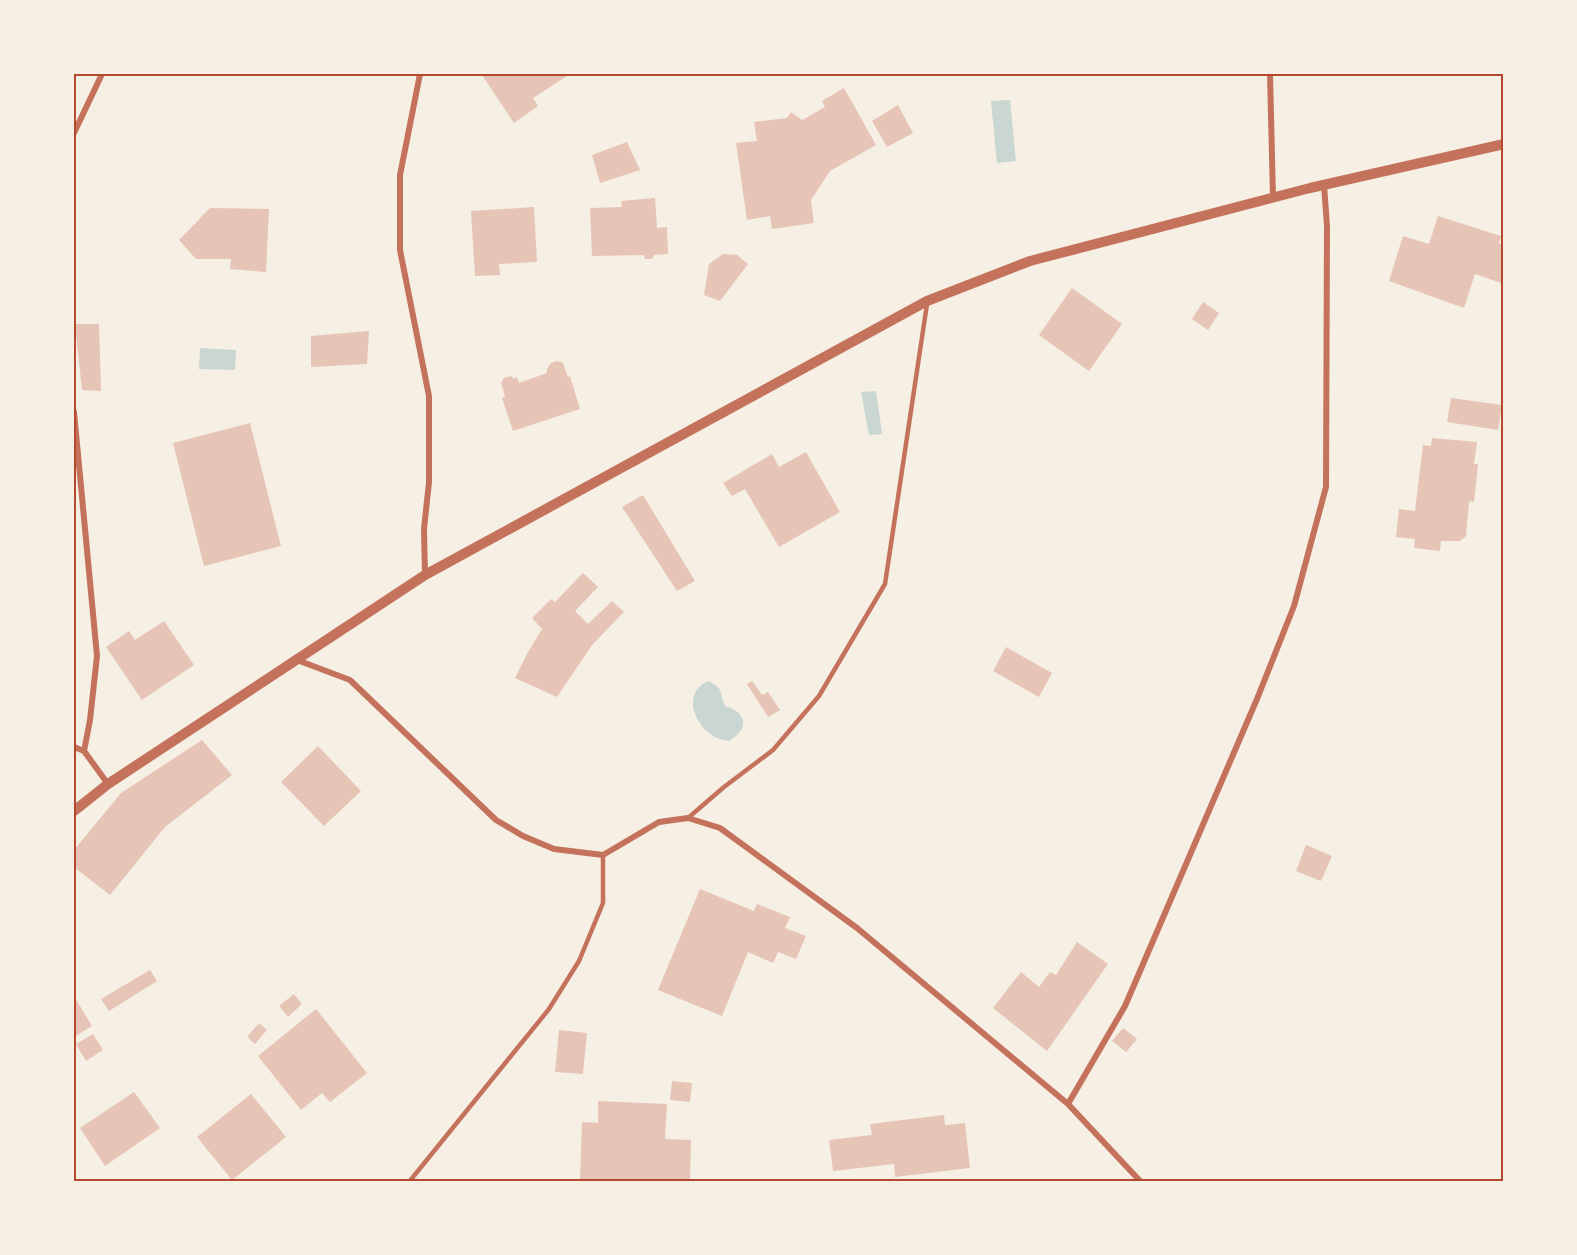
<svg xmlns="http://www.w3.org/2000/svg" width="1577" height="1255" font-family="'Work Sans',sans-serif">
<rect width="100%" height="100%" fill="#f6efe4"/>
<path fill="#c9d6d2" d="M1010 100 1016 161 997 163 991 101Z
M200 348 236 350 235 370 199 369Z
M876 391 882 434 869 435 861 392Z
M709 681 719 688 725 706C749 713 748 730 729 741 724 740 719 739 715 737 694 726 681 692 709 681Z"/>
<path fill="#e6c5b7" d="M485 74H570L533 98 538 106 514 123 482 75Z
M844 88 876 145 830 171 811 200 814 223 772 229 770 216 747 220 736 143 757 141 754 122 787 118 791 112 802 120 825 107 822 101Z
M898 105 913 133 887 147 872 121Z
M627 142 640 170 600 183 592 155Z
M655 198 657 228 667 227 668 254 654 255 652 259H645L644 255 592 256 590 208 622 207 621 201Z
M534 207 537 262 499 264 500 275 475 276 471 211Z
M210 208 269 209 266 272 230 269 231 259H196L179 240Z
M1438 216 1501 236 1499 244 1504 245V276L1501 283 1475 274 1464 308 1389 281 1403 236 1429 244Z
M723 254 737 255 748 264 720 301 704 295 709 264Z
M1072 288 1122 324 1089 371 1039 335Z
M1203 302 1219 313 1208 330 1192 319Z
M75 324H99L101 391 82 390Z
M369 331 367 364 311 367V336Z
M557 361 563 363 568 377 570 376 580 409 513 431 502 398 505 396 501 383 504 378 511 376 514 379 517 377 519 383 547 373V369L551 363Z
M1451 398 1502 405 1498 430 1447 422Z
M250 423 281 546 204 566 173 443Z
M1432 438 1477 442 1474 464H1478L1474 502 1469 501 1466 536 1460 541H1441L1440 551 1414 548 1415 539 1396 537 1399 509 1415 511 1423 445 1431 446Z
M806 452 840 512 779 547 745 489 732 496 723 483 772 454 779 467Z
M643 495 695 581 677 591 622 507Z
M583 573 598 587 575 611 588 624 612 601 624 612 592 645 557 697 515 678 528 652 542 629 532 618 551 599 555 602Z
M164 621 194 665 142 700 106 647 129 631 135 640Z
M1006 647 1052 673 1039 697 993 671Z
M752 681 762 695 768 692 780 710 768 717 747 684Z
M202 740 232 775 165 827 110 895 74 867V850L121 793Z
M318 746 361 791 324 826 281 782Z
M1306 845 1332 856 1321 881 1296 871Z
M700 889 754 911 757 904 790 917 785 928 806 936 796 959 778 952 773 963 748 952 722 1016 658 990Z
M1077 942 1108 964 1047 1051 993 1008 1021 972 1039 987 1050 972 1056 975Z
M150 970 157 981 109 1011 101 999Z
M294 994 302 1004 288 1017 279 1006Z
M74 996 92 1026 74 1037Z
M316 1009 367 1073 330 1102 322 1093 301 1110 258 1056Z
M259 1023 267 1030 255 1044 247 1037Z
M1123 1028 1137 1039 1126 1052 1112 1041Z
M559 1030 587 1033 583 1074 555 1072Z
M93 1034 103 1050 86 1061 76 1044Z
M672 1081 692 1083 690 1102 670 1100Z
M134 1092 160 1128 105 1166 80 1128Z
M251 1094 286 1137 232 1180 197 1137Z
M598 1101 667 1104 665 1139 691 1140 690 1182H580L582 1122 598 1123Z
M944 1115 945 1125 965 1123 970 1168 895 1177 894 1164 833 1171 829 1140 872 1135 870 1124Z"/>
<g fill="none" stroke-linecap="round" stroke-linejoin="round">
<path stroke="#c5725c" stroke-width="4.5" d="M688 818 724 787 773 750 819 696 885 584 927 304
M409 1182 549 1009 579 961 603 903V855"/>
<path stroke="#c5725c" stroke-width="6" d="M420 74 400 175V250L429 396V482L424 529 425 575
M1270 74 1273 198
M74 133 102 74
M74 412 97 656 90 720 84 751
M297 660 350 680 496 820 523 836 554 849 603 855 659 822 688 818 720 828 857 928 1068 1104 1141 1182
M74 747 84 751 108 784
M1068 1104 1125 1006 1257 699 1294 606 1326 487 1327 226 1324 185"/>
<path stroke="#c5725c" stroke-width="10" d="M74 811 108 784 425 575 927 301 1030 261 1310 188 1504 144"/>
</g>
<rect width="1577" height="1255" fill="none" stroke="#f6efe4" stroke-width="150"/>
<rect x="75" y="75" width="1427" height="1105" fill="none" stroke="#b5482f" stroke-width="2"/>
</svg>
